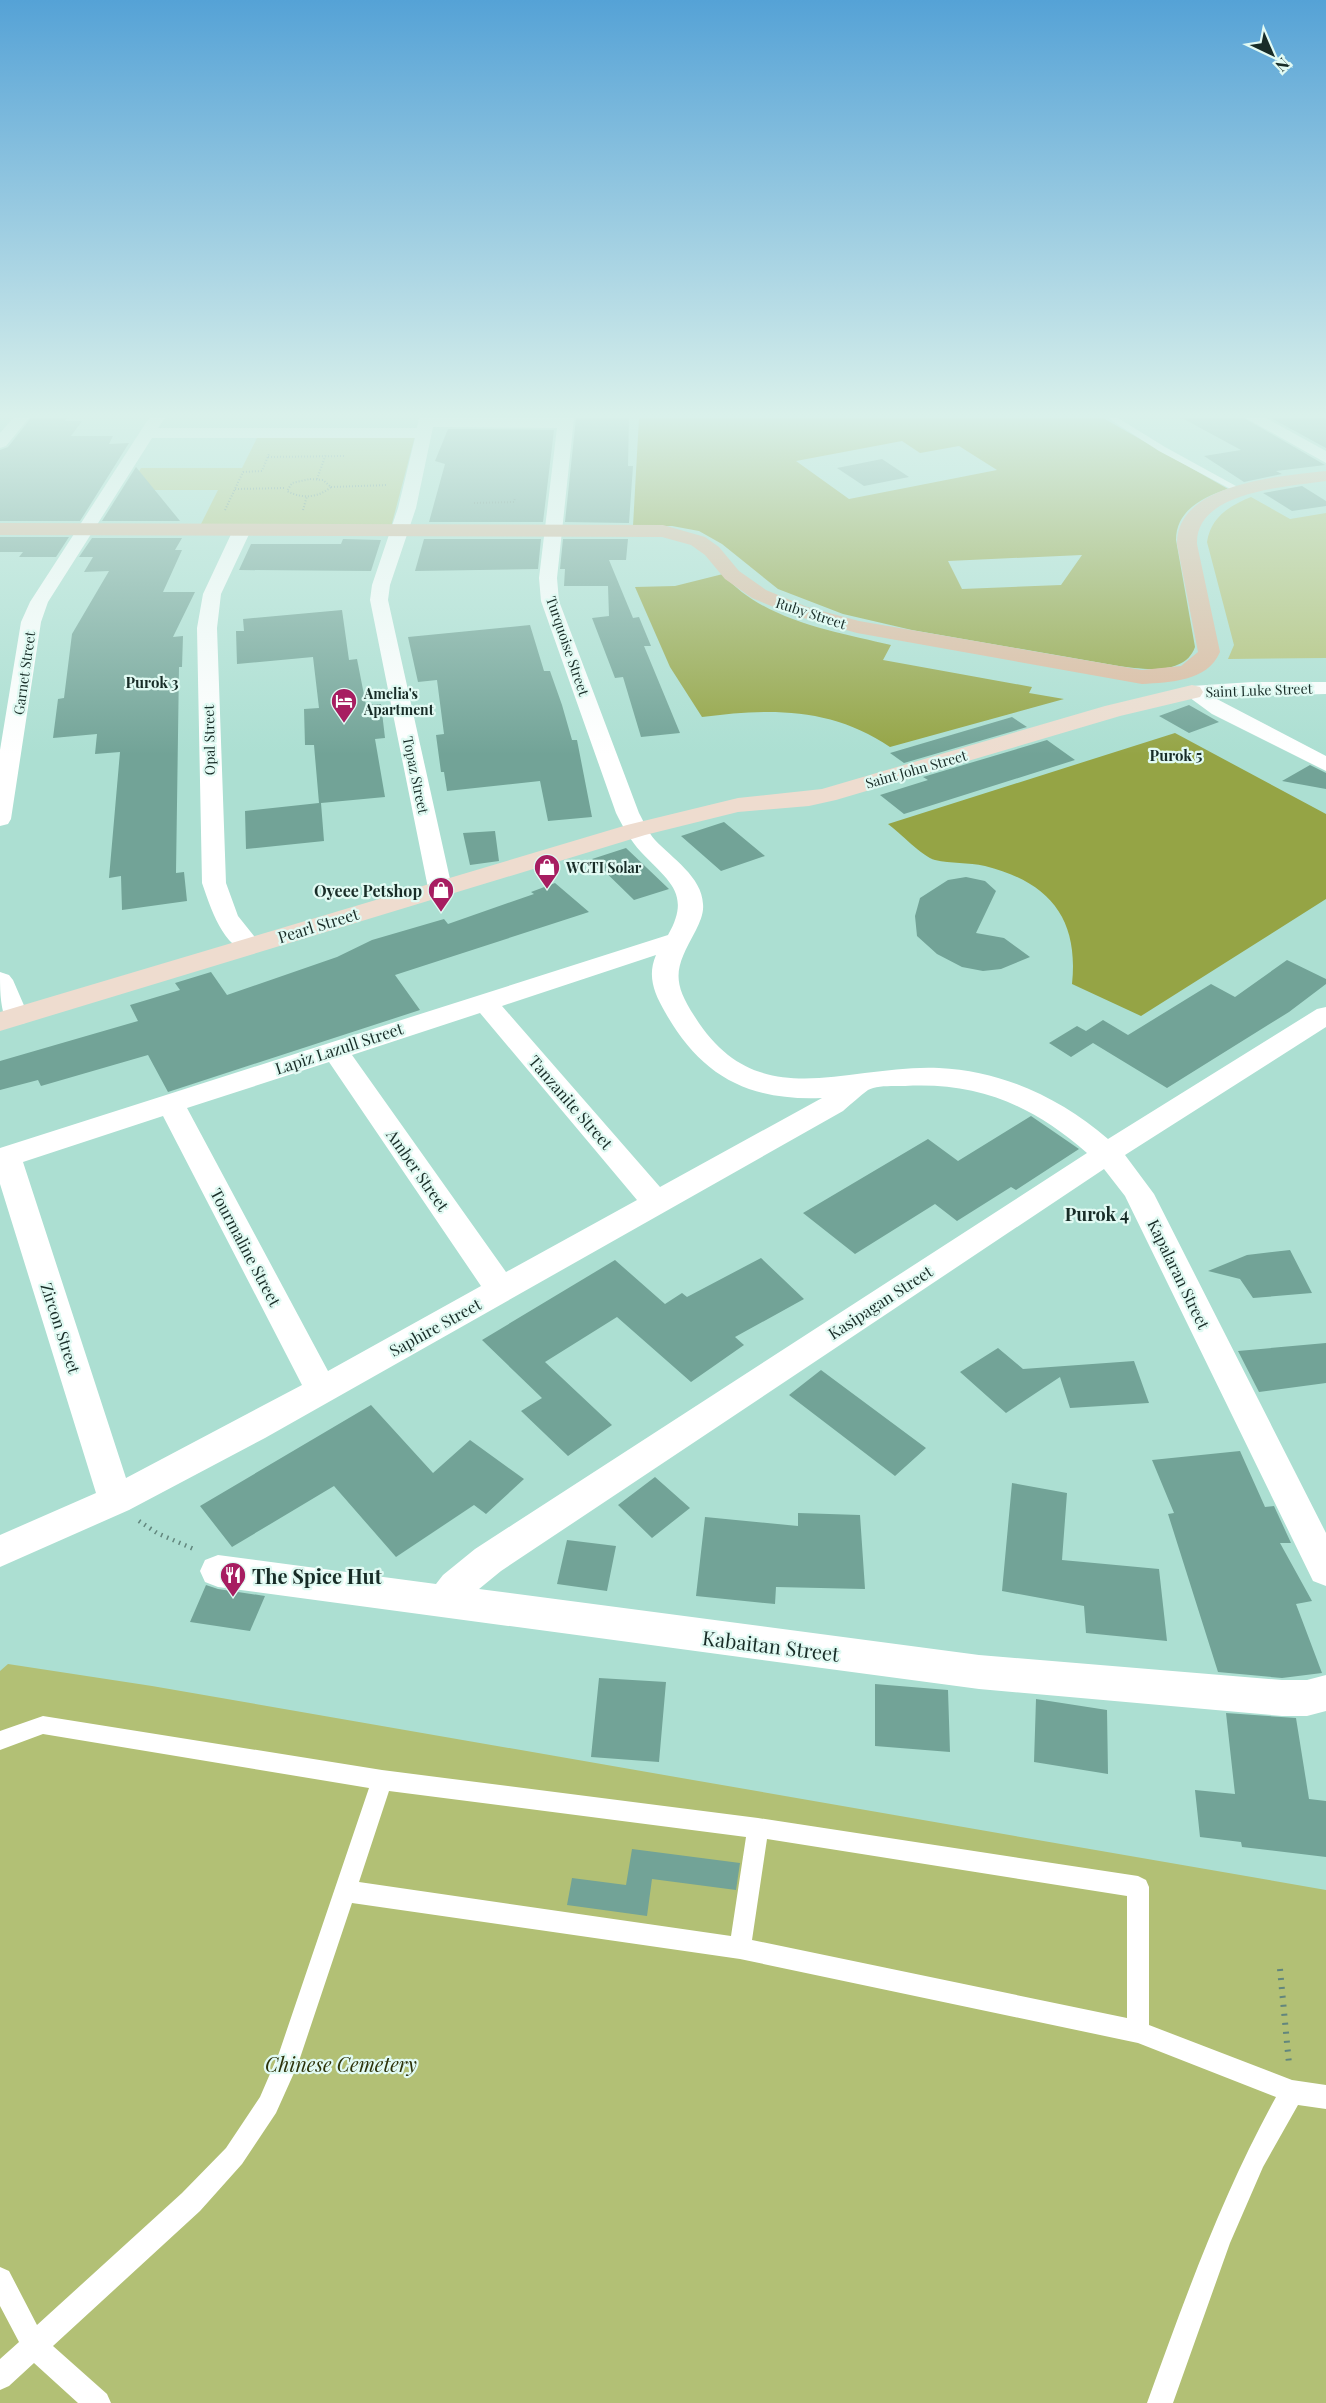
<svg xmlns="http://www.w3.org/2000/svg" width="1326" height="2403" font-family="'Playfair Display',serif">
<rect width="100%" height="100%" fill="#acdfd2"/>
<path fill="#b2c075" d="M258 436H415L391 527 200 526 218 490H128L141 468H242Z
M1251 497 1290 519 1326 513V658L1228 659 1234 645 1207 542C1211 517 1229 506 1251 497Z
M8 1664 152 1686 1326 1890V2403H0V1671Z"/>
<path fill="#95a445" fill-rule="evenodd" d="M639 418H1103L1228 489C1202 497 1176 511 1176 540L1195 647C1185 676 1142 669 1119 666L912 630 843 614 778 589 722 544 699 531 672 526H633ZM902 441 920 453 959 446 997 470 849 499 796 461ZM1082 555 1061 585 962 589 948 561Z
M723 574C762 620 835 632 891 645L883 660 1032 687 1029 693 1064 699 890 747C832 707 769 708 702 717L670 667 635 587 675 586Z
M1175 733 1326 814V899L1141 1016 1072 984C1079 918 1049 882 985 866 968 862 951 864 935 860 923 857 899 832 888 824Z"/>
<path fill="#72a397" d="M31 418H67L65 421H82L71 436H113L109 444 129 443 80 521H0V450L8 447Z
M576 418H629L628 466H633L629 523 565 522Z
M1182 418H1244L1325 465 1276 471 1282 474 1244 482 1204 456 1241 450Z
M1271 418H1326V448Z
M448 429 554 430 543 522H429L445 464 435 461Z
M882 459 909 477 864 486 837 468Z
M136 467 180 521H102Z
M1302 486 1326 501V506L1292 511 1263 493Z
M0 537H69L56 557H19L23 552H0Z
M92 538H182L175 550H182L163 592H195L173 637 183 636 182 667H179L176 873 184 872 187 901 122 910 121 876 109 878 120 752 95 754 97 734 53 738 58 699 64 698 72 634 109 571 84 572 93 557H79Z
M343 539 381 540 371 571 239 570 251 544H341Z
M424 539H541L538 569 415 571Z
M563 539H628L626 560H609L633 618 639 617 651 646H644L680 733 641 737 623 677 615 678 592 618 609 616 608 586H564L565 569H560Z
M342 610 349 660 357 659 366 705 381 704 385 738 375 739 385 797 321 803 324 841 246 849 245 811 319 803 314 745H305L304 709 319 708 313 657 237 664 236 631H244L243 619Z
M530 625 544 671H550L562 705 572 740H577L592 817 548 821 540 781 447 791 444 772H441L436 735 444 734 437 680 418 682 408 637Z
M1189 705 1219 722 1189 733 1159 716Z
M1012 717 1027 727 904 763 890 753Z
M1047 740 1075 760 904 814 880 795 928 780 923 777Z
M1310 765 1326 773V789L1282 781Z
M724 822 765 856 721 871 681 836Z
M495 831 499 861 470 865 463 833Z
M626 848 669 889 634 900 592 859Z
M966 877 985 881 996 891 976 933 1004 938 1030 957 1001 969 983 971 962 967 937 954 917 936 915 916 920 898 948 880Z
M555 883 589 912 395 975 420 1010 168 1092 148 1055 41 1086 38 1080 0 1090V1061L138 1021 130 1005 180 990 175 983 211 972 227 995 337 957 372 940 444 919 448 924 534 894 531 892Z
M1287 960 1326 979V984L1289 1012 1167 1088 1093 1043 1071 1057 1049 1043 1077 1026 1086 1031 1103 1020 1128 1035 1211 984 1235 997Z
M1031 1116 1079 1149 1016 1190 1011 1187 957 1221 935 1204 855 1254 803 1213 928 1139 958 1161Z
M1290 1250 1312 1293 1253 1298 1240 1279 1208 1271 1247 1255Z
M761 1258 804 1299 735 1337 744 1345 691 1382 617 1317 545 1362 612 1425 568 1456 521 1411 542 1398 482 1340 615 1260 665 1304 682 1293 687 1297Z
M1326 1343V1383L1259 1392 1238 1351Z
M998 1348 1023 1369 1134 1361 1149 1403 1070 1408 1060 1377 1006 1413 960 1372Z
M821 1370 926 1448 895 1476 789 1395Z
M371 1405 433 1473 470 1440 524 1479 486 1514 474 1505 396 1557 334 1486 232 1547 200 1506Z
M1240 1451 1265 1507 1274 1506 1291 1543H1280L1312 1601 1296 1604 1322 1673 1282 1678 1218 1672 1168 1514 1174 1513 1152 1460Z
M655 1477 690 1508 652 1538 618 1505Z
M1012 1483 1067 1493 1062 1560 1159 1569 1167 1641 1086 1633 1084 1606 1002 1591Z
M798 1513 860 1515 865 1589 776 1587 775 1604 696 1596 705 1517 798 1526Z
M567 1540 616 1546 607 1591 557 1584Z
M206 1585 218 1589 265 1596 250 1631 190 1622Z
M599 1678 666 1682 659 1762 591 1757Z
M875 1684 948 1690 950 1752 875 1746Z
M1036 1699 1107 1710 1108 1774 1034 1762Z
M1226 1713 1296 1718 1309 1799 1326 1801V1857L1242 1847 1241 1842 1200 1837 1195 1790 1235 1794Z
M632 1849 740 1863 736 1890 652 1879 647 1916 567 1905 572 1878 626 1885Z"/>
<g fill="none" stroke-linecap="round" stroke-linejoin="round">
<path stroke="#62867d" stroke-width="2" stroke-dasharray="1 2" stroke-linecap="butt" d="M268 457 346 456
M310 479 323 480 331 487C318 498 302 499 287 491L292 483Z
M317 479 326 454
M331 487 388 485
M235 489 286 488
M474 503 514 502 515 498
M225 510 243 472 262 471 269 454
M303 510 307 496"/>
<path stroke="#62867d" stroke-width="4.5" stroke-dasharray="1.5 5" stroke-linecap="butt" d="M139 1521 157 1533 196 1550"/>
<path stroke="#62867d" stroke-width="6" stroke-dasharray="2 7" stroke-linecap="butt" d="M1280 1969 1289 2064"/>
<path fill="#fff" fill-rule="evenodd" d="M1108 418H1118L1165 447 1245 491 1238 493 1159 451Z
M43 1716 382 1770 758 1818 1138 1876 1146 1880 1149 1887V2025L1292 2080 1326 2085V2109L1298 2105 1263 2167 1230 2243 1173 2403H1147C1185 2298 1222 2195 1276 2097L1138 2043 740 1959 352 1903 298 2064 276 2113 242 2164 200 2211 53 2346 107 2394 111 2403H78L34 2363 9 2386 0 2390V2359L19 2342 0 2306V2267L9 2271 37 2325 182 2193 226 2148 260 2097 279 2053 369 1788 43 1734 0 1750V1731ZM389 1791 746 1837 731 1936 359 1882ZM767 1839 1127 1896V2018L752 1940Z"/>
<path fill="#fff" fill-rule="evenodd" d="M13 418H29L6 446 0 448V433Z
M149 418H165L158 428H417L419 418H574L557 578 559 601 639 813C644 822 648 832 655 840 672 858 702 877 703 904 704 913 700 922 696 930 676 967 670 979 695 1017 758 1117 846 1064 939 1068 1003 1071 1060 1098 1108 1139L1317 1009 1326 1007V1027L1125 1155 1154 1194 1326 1533V1586L1313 1581 1125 1196 1104 1169 501 1571 479 1589 979 1655 1282 1680H1307L1326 1675V1711L1307 1716H1282L979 1689 218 1587 205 1582 200 1571 205 1560 218 1555 436 1584 443 1575 475 1549 1087 1153C1032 1105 978 1082 905 1086 895 1086 876 1085 868 1090 860 1096 851 1104 843 1111L265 1438 129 1510 0 1567V1535L96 1493 0 1184V1148L668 935C692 893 668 881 641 852 630 840 623 827 616 813L541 601 539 578 557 428 433 427 416 508 390 585 388 600 452 888 449 893 440 895 431 893 428 888 370 600 372 585 398 508 415 438H152L48 602 41 622 11 819 8 824 0 826V750L21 622 30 602ZM656 955C647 976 654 993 665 1012 701 1076 748 1101 822 1098L660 1187 502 1006ZM480 1013 637 1200 506 1272 352 1055ZM329 1062 481 1286 328 1371 187 1108ZM163 1116 302 1385 126 1478 23 1162Z
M1246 418H1266L1326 451V463Z
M242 525 251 530 221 594 217 628 226 883 238 916 262 946 258 951C226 959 210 906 202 883L197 628 203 594 233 530Z
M1252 682H1326V694L1213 697 1326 756V771L1212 714 1182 692 1185 688 1192 686Z
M0 972 9 975 13 980 29 1017 25 1023 16 1025 7 1023C0 1008 0 989 0 972Z"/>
<path fill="#eedccf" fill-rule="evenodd" d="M1192 685 1200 687 1203 692 1200 697 1120 716 836 800 809 806 738 812 645 835 0 1031V1012L627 825 738 798 822 789 1105 706Z"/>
<path fill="#ddb99e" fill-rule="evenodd" d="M1326 471V481C1287 487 1195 491 1197 544L1220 652C1207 682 1170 682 1142 684L857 633 793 615 752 598 725 579 705 555 691 545 662 537 0 535V523L663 525 705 537 719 547 739 571 766 590 807 607 859 621 1142 670 1181 666 1198 652 1177 544C1176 483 1281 476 1326 471Z"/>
</g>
<linearGradient id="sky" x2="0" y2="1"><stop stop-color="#55a2d6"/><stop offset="0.55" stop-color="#daf1eb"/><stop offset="1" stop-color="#daf1eb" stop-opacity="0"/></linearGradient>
<rect width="1326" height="755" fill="url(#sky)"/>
<defs>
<g id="hotel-pin" transform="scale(1.35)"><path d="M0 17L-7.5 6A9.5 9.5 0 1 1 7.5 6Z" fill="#a71d61" stroke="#e1faf3"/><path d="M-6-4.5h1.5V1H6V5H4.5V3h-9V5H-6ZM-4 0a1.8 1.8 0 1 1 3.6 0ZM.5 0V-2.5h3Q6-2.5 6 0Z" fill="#fff"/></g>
<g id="shop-pin" transform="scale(1.35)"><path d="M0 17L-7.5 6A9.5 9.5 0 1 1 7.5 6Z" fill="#a71d61" stroke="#e1faf3"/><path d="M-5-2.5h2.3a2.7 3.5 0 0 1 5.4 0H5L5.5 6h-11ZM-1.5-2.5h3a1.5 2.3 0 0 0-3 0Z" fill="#fff"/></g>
<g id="restaurant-pin" transform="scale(1.35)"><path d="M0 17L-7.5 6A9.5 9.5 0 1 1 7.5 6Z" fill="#a71d61" stroke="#e1faf3"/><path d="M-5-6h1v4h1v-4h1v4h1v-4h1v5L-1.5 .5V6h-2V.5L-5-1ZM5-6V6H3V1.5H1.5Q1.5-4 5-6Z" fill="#fff"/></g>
</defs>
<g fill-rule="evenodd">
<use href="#hotel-pin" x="344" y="701"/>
<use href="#shop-pin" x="547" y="867"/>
<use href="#shop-pin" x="441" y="890"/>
<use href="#restaurant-pin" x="233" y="1575"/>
</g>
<g text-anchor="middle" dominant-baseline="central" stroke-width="4.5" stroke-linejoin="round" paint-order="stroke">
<g font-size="14" fill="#182c27" stroke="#e1faf3">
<text transform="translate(811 613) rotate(18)">Ruby Street</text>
<text transform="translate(568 646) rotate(71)">Turquoise Street</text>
<text transform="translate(24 673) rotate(-82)">Garnet Street</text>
<text transform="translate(1259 690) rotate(-2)">Saint Luke Street</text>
<text transform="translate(209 740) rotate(-91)">Opal Street</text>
<text transform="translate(916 769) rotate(-16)">Saint John Street</text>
<text transform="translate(416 775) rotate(78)">Topaz Street</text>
</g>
<g font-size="14" font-weight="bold" fill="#182c27" stroke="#e1faf3" text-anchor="start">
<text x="364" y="693">Amelia's<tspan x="364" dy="16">Apartment</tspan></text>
<text x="566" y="867">WCTI Solar</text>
</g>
<g font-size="15" font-weight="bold" fill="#182c27" stroke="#e1faf3">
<text x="152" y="682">Purok 3</text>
<text x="1176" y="755">Purok 5</text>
</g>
<g font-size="16" font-weight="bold" fill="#182c27" stroke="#e1faf3" text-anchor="end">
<text x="422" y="890">Oyeee Petshop</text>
</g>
<g font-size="16" fill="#182c27" stroke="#e1faf3">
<text transform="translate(318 925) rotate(-17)">Pearl Street</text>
<text transform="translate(339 1048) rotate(-18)">Lapiz Lazull Street</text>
<text transform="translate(571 1102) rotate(49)">Tanzanite Street</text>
<text transform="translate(418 1170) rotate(55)">Amber Street</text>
<text transform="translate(246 1247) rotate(62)">Tourmaline Street</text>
<text transform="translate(1179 1274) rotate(64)">Kapalaran Street</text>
<text transform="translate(880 1302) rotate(-33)">Kasipagan Street</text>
<text transform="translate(435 1327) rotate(-29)">Saphire Street</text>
<text transform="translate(61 1328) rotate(72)">Zircon Street</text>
</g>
<g font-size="18" font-weight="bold" fill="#182c27" stroke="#e1faf3">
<text x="1097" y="1214">Purok 4</text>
</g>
<g font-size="20" font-weight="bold" fill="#182c27" stroke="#e1faf3" text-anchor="start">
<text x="252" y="1575">The Spice Hut</text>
</g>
<g font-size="20" fill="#182c27" stroke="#e1faf3">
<text transform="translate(771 1645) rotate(7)">Kabaitan Street</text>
</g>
<g font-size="20" font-style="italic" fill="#2c3209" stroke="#e1faf3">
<text x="341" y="2063">Chinese Cemetery</text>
</g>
</g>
<g transform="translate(1272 54) rotate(136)" stroke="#e1faf3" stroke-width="4.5" paint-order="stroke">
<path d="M0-4.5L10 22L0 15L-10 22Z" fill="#182c27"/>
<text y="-9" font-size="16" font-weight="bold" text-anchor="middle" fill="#182c27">N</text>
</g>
</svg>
